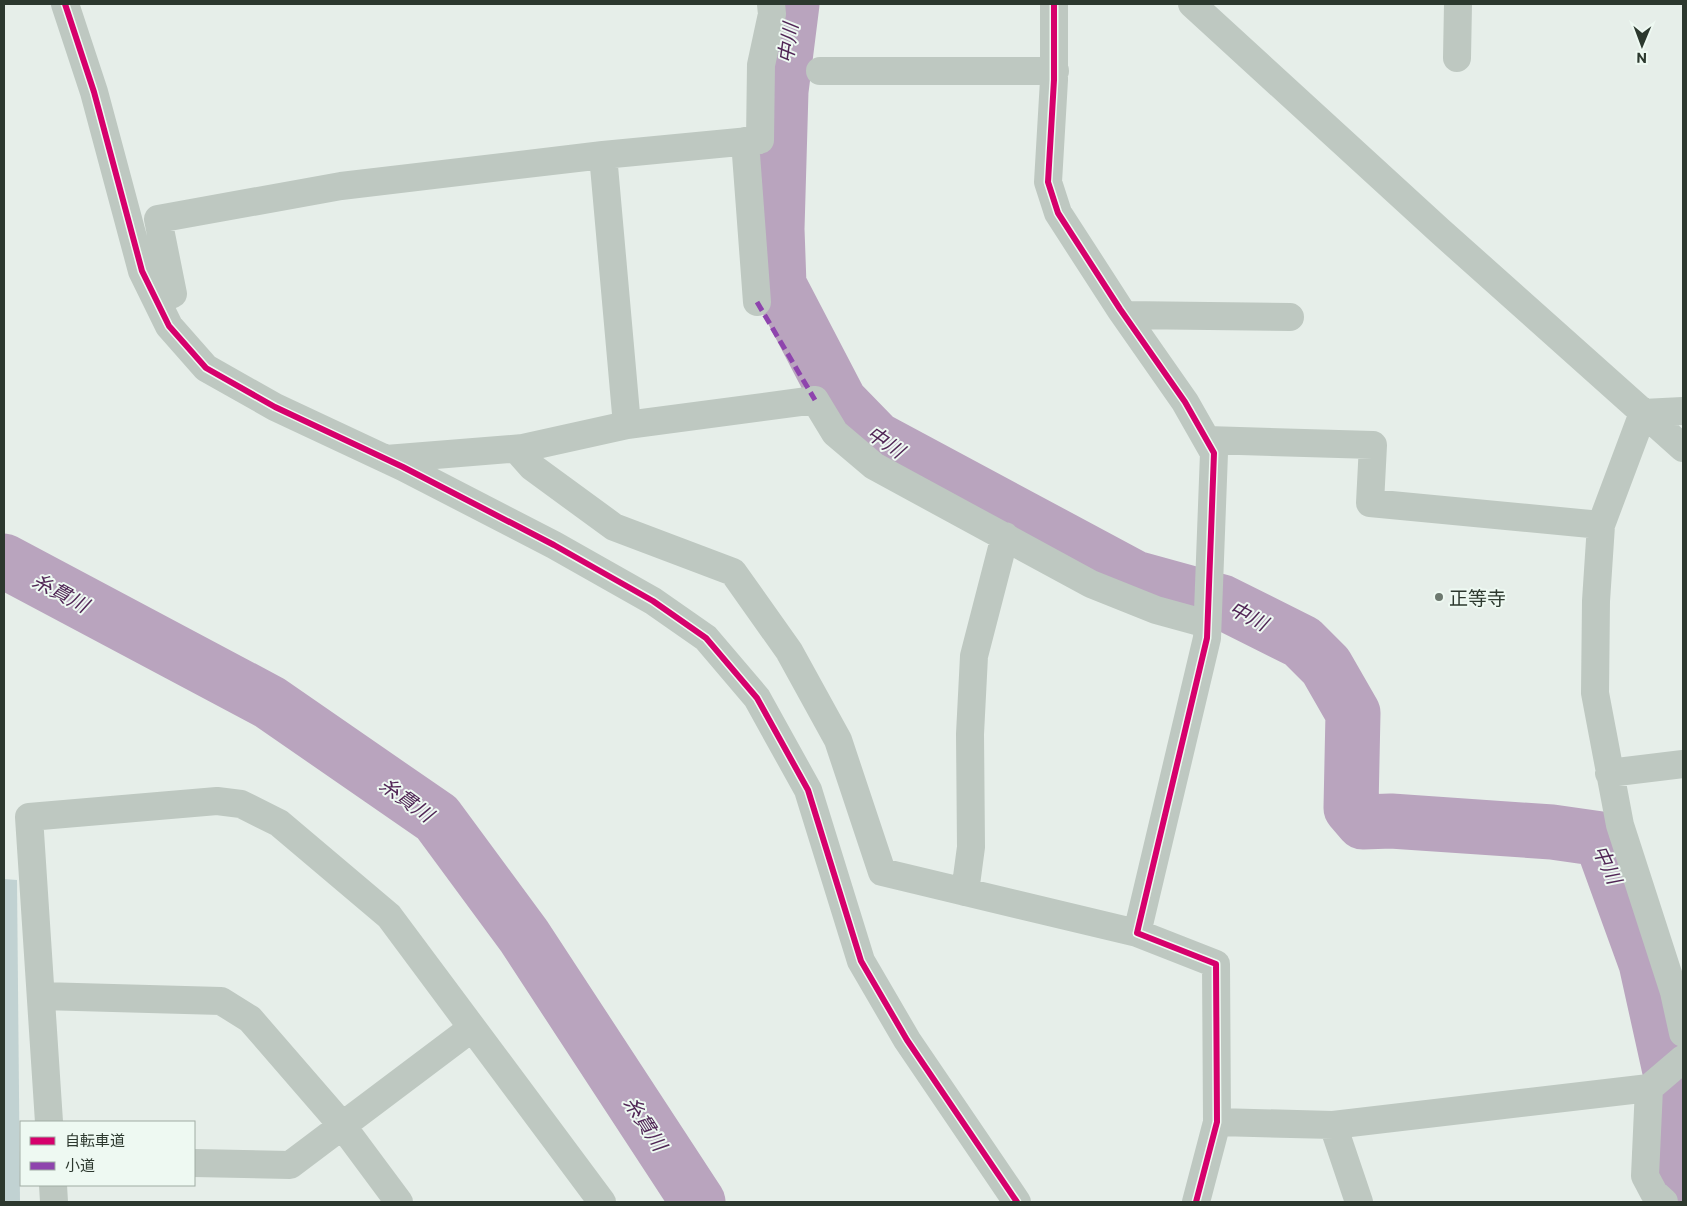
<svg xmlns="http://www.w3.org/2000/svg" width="1687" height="1206" font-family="Commissioner,'Noto Sans JP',sans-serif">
<rect width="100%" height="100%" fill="#e6eee9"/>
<path fill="#c1d2d2" d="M4 879 17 880 20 1202H4Z"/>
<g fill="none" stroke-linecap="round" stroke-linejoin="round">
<path stroke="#b9a4be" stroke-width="55" d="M792 4 781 91 777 229 779 285 840 402 876 439 1135 578 1222 602 1302 642 1326 666 1353 713 1351 808 1363 822 1391 821 1552 832 1601 839 1646 963 1675 1094 1660 1155 1665 1182 1683 1196
M4 561 269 702 437 818 524 936 698 1202"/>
<path stroke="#bec8c1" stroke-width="28" d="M65 4 94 92 142 271 169 326 206 368 275 407 403 467 554 545 653 601 706 638 757 698 808 790 861 961 907 1040 1017 1202
M1054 4V80L1048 182 1058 213 1120 309 1185 402 1214 453 1207 638 1137 933 1216 964 1217 1122 1196 1202
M1192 4 1440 231 1683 448
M1457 58 1458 4
M820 71H1055
M745 141 757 302
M603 155 627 425
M157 301 173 294 158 219 341 186 603 155 760 140 761 65 772 14 771 4
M1125 315 1290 317
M1643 413 1601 525 1596 601 1595 693 1620 825 1674 992 1683 1033
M1643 413 1683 411
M1207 440 1373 445 1370 503 1601 525
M516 449 532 467 614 527 733 572 789 651 838 740 882 872 1137 933
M386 459 523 448 627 425 815 400 835 433 874 466 1091 584 1156 610 1207 624
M1609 773 1683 764
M965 892 971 847 970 734 974 656 1005 536
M41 996 221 1001 250 1019 341 1124 399 1202
M1649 1088 1645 1176 1654 1193 1664 1202
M49 1122 29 817 217 801 241 804 279 823 389 916 602 1202
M1217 1122 1333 1125 1649 1088 1683 1059
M1333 1125 1359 1202
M194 1163 290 1165 472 1028
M53 1185 54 1202"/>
<path stroke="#8e44ad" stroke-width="5" stroke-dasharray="10 5" stroke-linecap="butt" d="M757 302 815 400"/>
<g stroke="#eef9f2" stroke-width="9">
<path id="cycleway" d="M65 4 94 92 142 271 169 326 206 368 275 407 403 467 554 545 653 601 706 638 757 698 808 790 861 961 907 1040 1017 1202
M1054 4V80L1048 182 1058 213 1120 309 1185 402 1214 453 1207 638 1137 933 1216 964 1217 1122 1196 1202"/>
</g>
<use href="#cycleway" stroke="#d6006c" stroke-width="6"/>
</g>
<circle fill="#6d786f" stroke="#eef9f2" stroke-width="2" cx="1439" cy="597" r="5"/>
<g text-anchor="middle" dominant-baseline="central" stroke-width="4" stroke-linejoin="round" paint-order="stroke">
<g font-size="19" fill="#2c382e" stroke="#eef9f2" text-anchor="start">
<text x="1449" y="597">正等寺</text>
</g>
<g font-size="20" font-style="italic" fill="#512656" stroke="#eef9f2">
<text transform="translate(787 43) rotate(-82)">中川</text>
<text transform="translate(886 441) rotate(34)">中川</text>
<text transform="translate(61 592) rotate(28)">糸貫川</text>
<text transform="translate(1249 615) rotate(27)">中川</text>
<text transform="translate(407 799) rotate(36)">糸貫川</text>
<text transform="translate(1608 864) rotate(65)">中川</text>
<text transform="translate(646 1123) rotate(57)">糸貫川</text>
</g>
</g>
<rect width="1687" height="1206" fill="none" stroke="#2c382e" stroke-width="10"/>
<rect x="20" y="1121" width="175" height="65" fill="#eef9f2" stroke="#a0aca4"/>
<rect x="30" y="1137" width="25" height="8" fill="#d6006c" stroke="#a0aca4"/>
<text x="65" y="1146" font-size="15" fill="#2c382e">自転車道</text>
<rect x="30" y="1162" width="25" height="8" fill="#8e44ad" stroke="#a0aca4"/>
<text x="65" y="1171" font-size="15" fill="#2c382e">小道</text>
<g transform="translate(1642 45) rotate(181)" stroke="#eef9f2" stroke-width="4" paint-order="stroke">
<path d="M0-4L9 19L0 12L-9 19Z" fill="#2c382e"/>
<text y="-8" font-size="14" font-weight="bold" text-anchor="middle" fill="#2c382e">N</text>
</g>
</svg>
